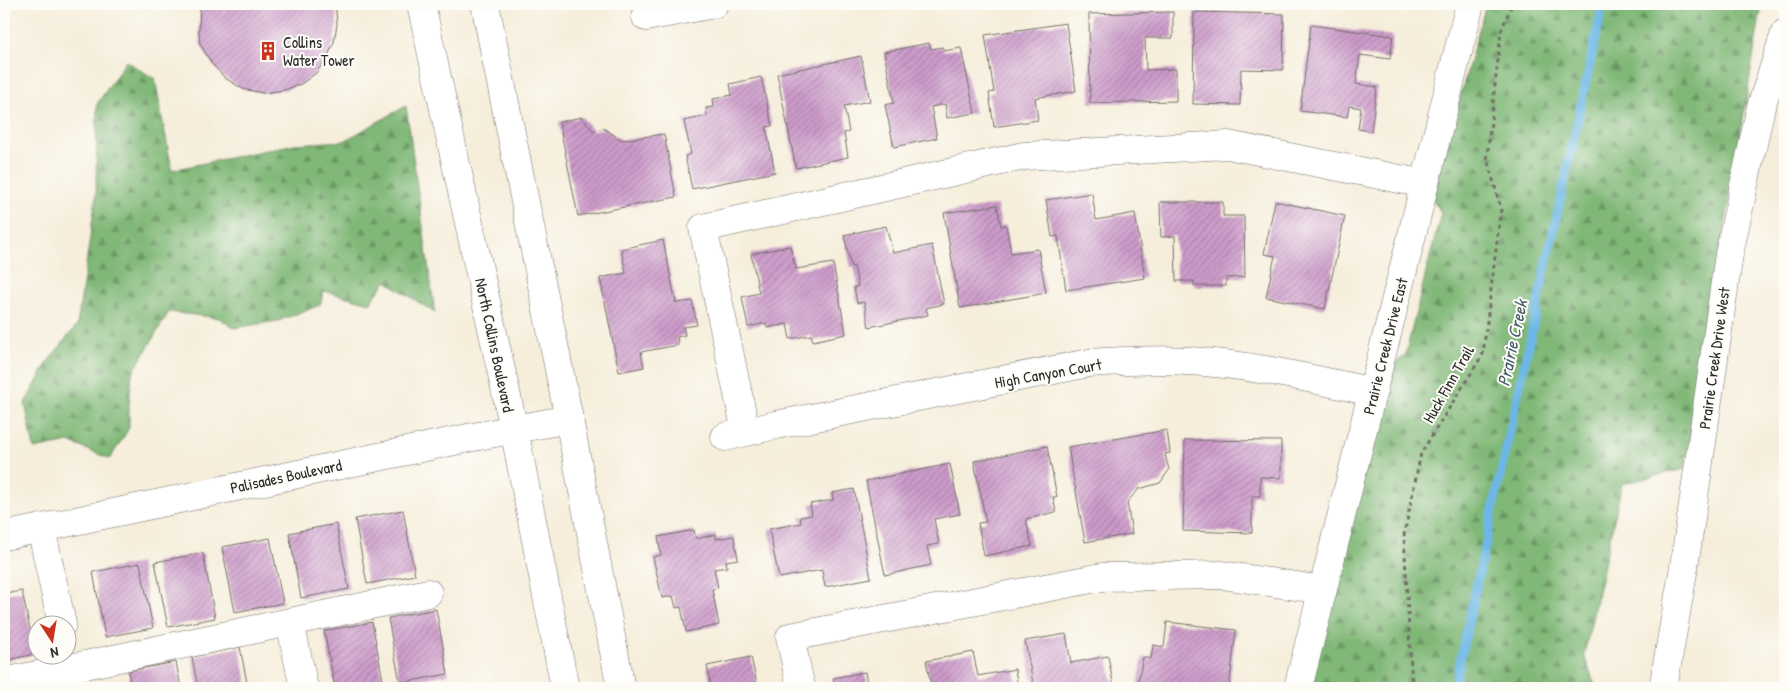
<svg xmlns="http://www.w3.org/2000/svg" width="1789" height="692" font-family="'Patrick Hand',sans-serif">
<defs>
<pattern id="forest-firs" width="22" height="20" patternUnits="userSpaceOnUse" patternTransform="scale(1.25)"><rect width="22" height="20" fill="#80b877"/><path d="M5 1l3.5 6h-7zM16 11l3.5 6h-7z" fill="#699662"/></pattern>
<pattern id="building-hatch" width="6" height="6" patternUnits="userSpaceOnUse" patternTransform="scale(1.25)"><rect width="6" height="6" fill="#cd9bcb"/><path d="M-1 1l2-2M0 6l6-6M5 7l2-2" fill="none" stroke="#a77fa5"/></pattern>
</defs>
<rect width="100%" height="100%" fill="#fdfcf7"/>
<filter id="ink" filterUnits="userSpaceOnUse"><feTurbulence type="fractalNoise" baseFrequency=".02" numOctaves="2"/><feDisplacementMap in="SourceGraphic" scale="10" xChannelSelector="R" yChannelSelector="G"/><feConvolveMatrix kernelMatrix="1 2 1 2 8 2 1 2 1" color-interpolation-filters="sRGB"/></filter>
<filter id="wash" filterUnits="userSpaceOnUse"><feTurbulence type="fractalNoise" baseFrequency=".0096" numOctaves="4" result="noise"/><feDisplacementMap in="SourceGraphic" scale="20" xChannelSelector="R" yChannelSelector="G"/><feGaussianBlur stdDeviation="1.12" result="paint"/><feColorMatrix in="noise" values="0 0 0 0 0 0 0 0 0 0 0 0 0 0 0 0 0 1.4 0 .05"/><feComposite in="paint" operator="in"/></filter>
<g filter="url(#wash)">
<rect width="100%" height="100%" fill="#f6eedb"/>
<path fill="url(#forest-firs)" stroke="#567251" d="M1486 4H1762L1685 469 1622 484 1584 655 1596 688H1308L1389 367 1405 356 1441 213 1432 198Z
M126 61 155 79 172 170 295 144 344 141 406 106 435 313 386 281 370 303 324 291 320 305 278 321 234 328 219 318 169 312 132 374 129 404V428L110 459 69 442 34 449 25 403 49 360 77 325 96 197 97 104Z"/>
<g fill="none" stroke-linecap="round" stroke-linejoin="round">
<path stroke="#6cb7e5" stroke-width="9" d="M1454 688 1603 4"/>
</g>
<g id="blocks">
<path fill="url(#building-hatch)" d="M200 4H333L336 11 337 24 334 42 327 58 316 73 301 84 284 90 263 93 243 89 225 78 212 64 200 44 199 32Z
M1173 12V38H1145L1146 70 1176 69V101L1090 103 1089 14Z
M1194 12 1284 14 1283 70 1241 69 1240 105 1193 104Z
M1066 23 1076 91 1035 98 1038 120 994 127 989 93 994 92 985 35Z
M1311 25 1393 36 1390 59 1360 55 1356 84 1377 87 1371 131 1358 129 1361 108 1349 106 1347 117 1300 111Z
M929 43 931 49 943 47 944 51 961 48 975 113 947 118 945 104 931 107 937 138 894 147 885 105 894 103 884 52Z
M861 56 870 101 844 106 849 132 844 133 848 157 796 168 777 74Z
M761 77 772 126 766 127 775 172 692 189 685 156 691 154 684 121 707 116 706 108 714 107 713 99 732 95 730 84Z
M582 117 593 131 603 128 622 140 664 134 676 197 578 216 559 122Z
M1092 193 1096 220 1135 213 1145 278 1066 290 1058 236 1052 237 1046 200Z
M1275 201 1345 216 1325 309 1266 297 1275 256 1264 254Z
M1160 202H1223V216H1244L1245 277 1226 278V286H1194V281H1176L1175 236 1161 237Z
M997 205 1001 226 1006 225 1011 253 1038 249 1046 293 960 308 944 213Z
M886 226 893 253 932 245 944 304 926 308 928 315 869 327 864 302 857 303 854 287 858 286 854 266 851 267 844 235Z
M663 240 676 303 692 301 697 325 683 327 685 335 677 337 678 345 641 352 644 367 619 372 600 278 626 273 621 249Z
M790 246 796 269 833 263 846 334 813 341 811 335 790 339 787 324 767 328 766 323 748 327 742 297 759 293 751 254Z
M1167 430 1170 453 1165 454 1169 470 1160 483 1139 489 1127 502 1132 534 1085 542 1068 447Z
M1185 440 1281 441V478L1260 477V496H1252V533L1183 531Z
M1047 446 1057 497H1053L1056 512 1026 519 1032 546 984 556 978 523 986 522 974 461Z
M950 464 960 514 934 519 939 544 927 546 931 565 885 575 866 481Z
M854 489 871 578 825 587 822 570 779 578 769 529 801 523 800 517 812 515 810 504 833 500 832 493Z
M403 510 415 575 367 584 355 519Z
M336 524 349 589 301 598 289 533Z
M694 530 696 539 716 534V539L734 536 738 559 726 561 727 567 714 569 718 588 712 589 719 625 686 632 681 607 676 608 673 596 662 598 653 557 661 555 658 537Z
M270 538 283 603 235 612 222 547Z
M203 553 215 618 168 627 155 562Z
M140 563 153 628 105 637 93 572Z
M22 591 35 654 4 661V594Z
M436 609 448 674 400 683 388 618Z
M372 622 384 686 374 688H335L324 631Z
M1167 622 1236 630 1229 688H1137L1143 657 1151 659 1153 645 1164 647Z
M1066 634 1071 663 1108 656 1114 688H1034L1025 641Z
M240 647 248 688H198L192 657Z
M973 652 978 676 1015 669 1018 688H932L926 661Z
M751 657 758 688H711L707 666Z
M176 662 181 688H131L128 671Z
M865 672 868 688H829L835 686 833 678Z"/>
</g>
</g>
<g filter="url(#ink)">
<use href="#blocks" fill-opacity="0" stroke="#726f69" stroke-width="1"/>
<g fill="none" stroke-linecap="round" stroke-linejoin="round">
<g stroke="#726f69" stroke-width="29">
<path id="minor" d="M646 17 714 4
M746 432 703 228 1024 156 1228 145 1425 184
M725 437 776 425 1089 363C1122 361 1155 359 1188 361 1251 364 1312 379 1374 392
M41 528 62 624
M4 536 473 437 569 419
M290 622 304 688
M4 682 428 593
M801 688 790 637 1102 577 1222 575 1323 590
M1298 688 1470 4
M1663 688 1684 567 1729 254 1761 107 1785 33"/>
</g>
<g stroke="#726f69" stroke-width="29">
<path id="major" d="M421 4 514 429 565 688
M485 4 569 419 621 688"/>
</g>
<path stroke="#726f69" stroke-width="3" stroke-dasharray="4 4" stroke-linecap="butt" d="M1412 688 1404 535 1421 453 1483 354 1501 209 1487 158 1501 31 1512 4"/>
<use href="#minor" stroke="#fff" stroke-width="28"/>
<use href="#major" stroke="#fff" stroke-width="28"/>
</g>
</g>
<defs>
<g id="building-bare" transform="scale(1.5)"><path d="M-4-6H4V6H1V3H-1V6H-4ZM-2.5-4.3h1.7v1.8h-1.7ZM.8-4.3h1.7v1.8H.8ZM-2.5-1h1.7V.8h-1.7ZM.8-1h1.7V.8H.8Z" fill="#c8321e" stroke="#fdfcf7" stroke-width="2.5" paint-order="stroke"/></g>
</defs>
<g fill-rule="evenodd">
<use href="#building-bare" x="268" y="51"/>
</g>
<g text-anchor="middle" dominant-baseline="central" stroke-width="4" stroke-linejoin="round" paint-order="stroke">
<g font-size="16" fill="#2b2b2b" stroke="#fdfcf7" text-anchor="start">
<text x="283" y="42">Collins<tspan x="283" dy="18">Water Tower</tspan></text>
</g>
<g font-size="16" fill="#2b2b2b" stroke="#fdfcf7">
<text transform="translate(495 345) rotate(78)">North Collins Boulevard</text>
<text transform="translate(1385 346) rotate(-76)">Prairie Creek Drive East</text>
<text transform="translate(1714 358) rotate(-82)">Prairie Creek Drive West</text>
<text transform="translate(1048 373) rotate(-10)">High Canyon Court</text>
<text transform="translate(1448 384) rotate(-60)">Huck Finn Trail</text>
<text transform="translate(286 476) rotate(-12)">Palisades Boulevard</text>
</g>
<g font-size="18" font-style="italic" fill="#425c6c" stroke="#fdfcf7">
<text transform="translate(1512 343) rotate(-78)">Prairie Creek</text>
</g>
</g>
<rect width="1789" height="692" fill="none" stroke="#fdfcf7" stroke-width="20"/>
<g transform="translate(52 640) rotate(168)"><circle r="24" fill="#fdfcf7" stroke="#a9a8a5"/>
<path d="M0-4L9 19L0 12L-9 19Z" fill="#c8321e"/>
<text y="-8" font-size="14" font-weight="bold" text-anchor="middle" fill="#2b2b2b">N</text>
</g>
</svg>
